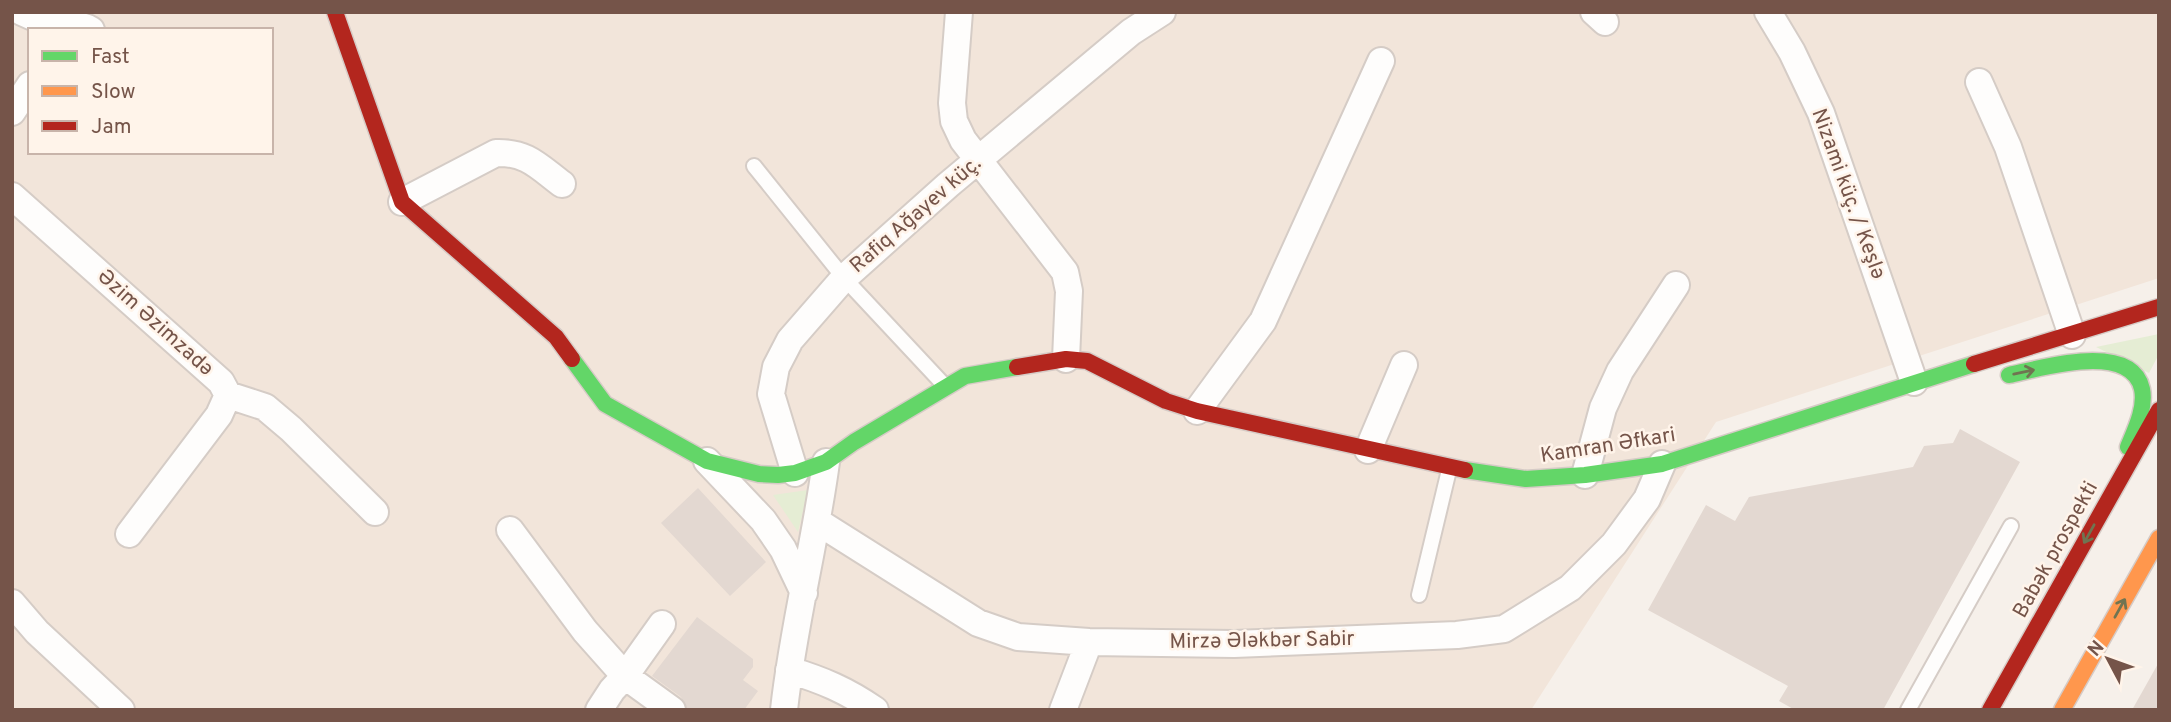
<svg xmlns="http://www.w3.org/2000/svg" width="2171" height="722" font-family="Overpass,sans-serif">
<rect width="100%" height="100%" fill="#f6f0ea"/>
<path fill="#f2e5da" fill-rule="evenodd" d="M12 12H2159V278L1716 422 1531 710H12ZM30 30H271V152H30Z"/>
<path fill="#e5edd4" d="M2159 334V354L2149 373 2096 347Z
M808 490 798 532 773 495Z"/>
<path fill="#e3d8d1" d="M1960 429 2020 462 1883 710H1795L1779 701 1788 686 1648 610 1706 505 1735 521 1749 497 1913 467 1924 446 1953 443Z
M698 488 766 562 730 596 661 523Z
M697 617 753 659V667L743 680 758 691 744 710H687L681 697 652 676Z
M2159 662V710H2132Z"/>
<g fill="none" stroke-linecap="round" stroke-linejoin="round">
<g stroke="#d5ccc6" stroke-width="18">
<path id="lane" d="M754 166 844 278 945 386
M1419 595 1449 470
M1908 710 2011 526"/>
</g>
<g stroke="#d5ccc6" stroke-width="30">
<path id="street" d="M22 12 40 20 48 30
M959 12 952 103 954 121 963 140 1065 272 1069 291 1066 359
M1594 12 1605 22
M1768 12 1792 52 1821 113 1914 382
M48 28C63 25 77 22 91 30
M1979 82 2008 147 2072 335
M12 112 30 85
M12 196 221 382 228 395 219 415 129 534
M402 202 496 153C527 152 538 166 562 184
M228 395 265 407 291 429 375 512
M1197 411 1263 321 1381 61
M1368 450 1404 365
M707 461 763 520 783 549 804 593
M795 473 771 394 776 367 790 340 844 278 948 185 1131 32 1162 12
M1585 475 1603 408 1620 371 1676 285
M818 522 978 623 1018 637 1089 642 1234 644 1457 635 1504 629 1570 588 1614 544 1647 499 1662 464
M510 530 585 631 625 676 662 624
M12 603 37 632 121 710
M789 670C822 680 846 690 875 710
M599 710 612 690 625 676 672 710
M784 710C793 626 815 545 826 462
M1063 710 1089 642"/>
</g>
<g stroke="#d6cbc6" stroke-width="19">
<path id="fast" d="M572 359 605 404 707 461 759 474 778 475 795 473 826 462 854 442 965 376 1017 367
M2009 375C2042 368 2131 341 2142 389 2146 408 2135 430 2128 447
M1465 470 1526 479 1585 475 1662 464 1974 364"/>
</g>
<g stroke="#d6cbc6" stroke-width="19">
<path id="slow" d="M2062 710 2159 538"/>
</g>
<g stroke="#d6cbc6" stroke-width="19">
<path id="jam" d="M335 12 402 202 556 337 572 359
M1974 364 2159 307
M1017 367 1066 359 1087 361 1166 401 1197 411 1465 470
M1990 710 2159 410"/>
</g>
<use href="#lane" stroke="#fefdfc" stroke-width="14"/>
<use href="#street" stroke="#fefdfc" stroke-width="26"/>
<use href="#fast" stroke="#63d668" stroke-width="16"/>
<use href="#slow" stroke="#ff974d" stroke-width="16"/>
<use href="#jam" stroke="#b3261e" stroke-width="16"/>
</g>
<defs><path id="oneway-shaft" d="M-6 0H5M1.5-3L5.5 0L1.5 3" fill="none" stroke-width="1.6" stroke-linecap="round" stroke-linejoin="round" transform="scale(1.75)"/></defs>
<g stroke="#707451">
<use href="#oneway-shaft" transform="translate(2024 372) rotate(-12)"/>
<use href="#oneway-shaft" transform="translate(2089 534) rotate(119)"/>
<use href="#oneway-shaft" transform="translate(2120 608) rotate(-61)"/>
</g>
<g text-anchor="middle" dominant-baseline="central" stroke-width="5" stroke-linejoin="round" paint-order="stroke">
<g font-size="21" fill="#755449" stroke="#fff4ea">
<text transform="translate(1848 194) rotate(70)">Nizami küç. / Keşlə</text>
<text transform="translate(916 215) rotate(-41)">Rafiq Ağayev küç.</text>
<text transform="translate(155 323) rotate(42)">Əzim Əzimzadə</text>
<text transform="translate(1608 446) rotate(-9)">Kamran Əfkari</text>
<text transform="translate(2056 550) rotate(-61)">Babək prospekti</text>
<text transform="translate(1262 641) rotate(-1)">Mirzə Ələkbər Sabir</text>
</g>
</g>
<rect width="2171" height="722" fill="none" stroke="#755449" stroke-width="28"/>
<rect x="28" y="28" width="245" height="126" fill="#fff4ea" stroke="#c8b4aa" stroke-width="2"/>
<rect x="42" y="51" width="35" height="10" fill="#63d668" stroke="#c8b4aa" stroke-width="2"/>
<text x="91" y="63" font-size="21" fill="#755449">Fast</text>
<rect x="42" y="86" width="35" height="10" fill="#ff974d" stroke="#c8b4aa" stroke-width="2"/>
<text x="91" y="98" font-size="21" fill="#755449">Slow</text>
<rect x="42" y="121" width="35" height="10" fill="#b3261e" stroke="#c8b4aa" stroke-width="2"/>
<text x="91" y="133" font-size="21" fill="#755449">Jam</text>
<g transform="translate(2108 659) rotate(311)" stroke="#fff4ea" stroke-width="5" paint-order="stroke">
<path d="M0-5L12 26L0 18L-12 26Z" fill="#755449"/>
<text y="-10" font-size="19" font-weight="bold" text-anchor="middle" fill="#755449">N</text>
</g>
</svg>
